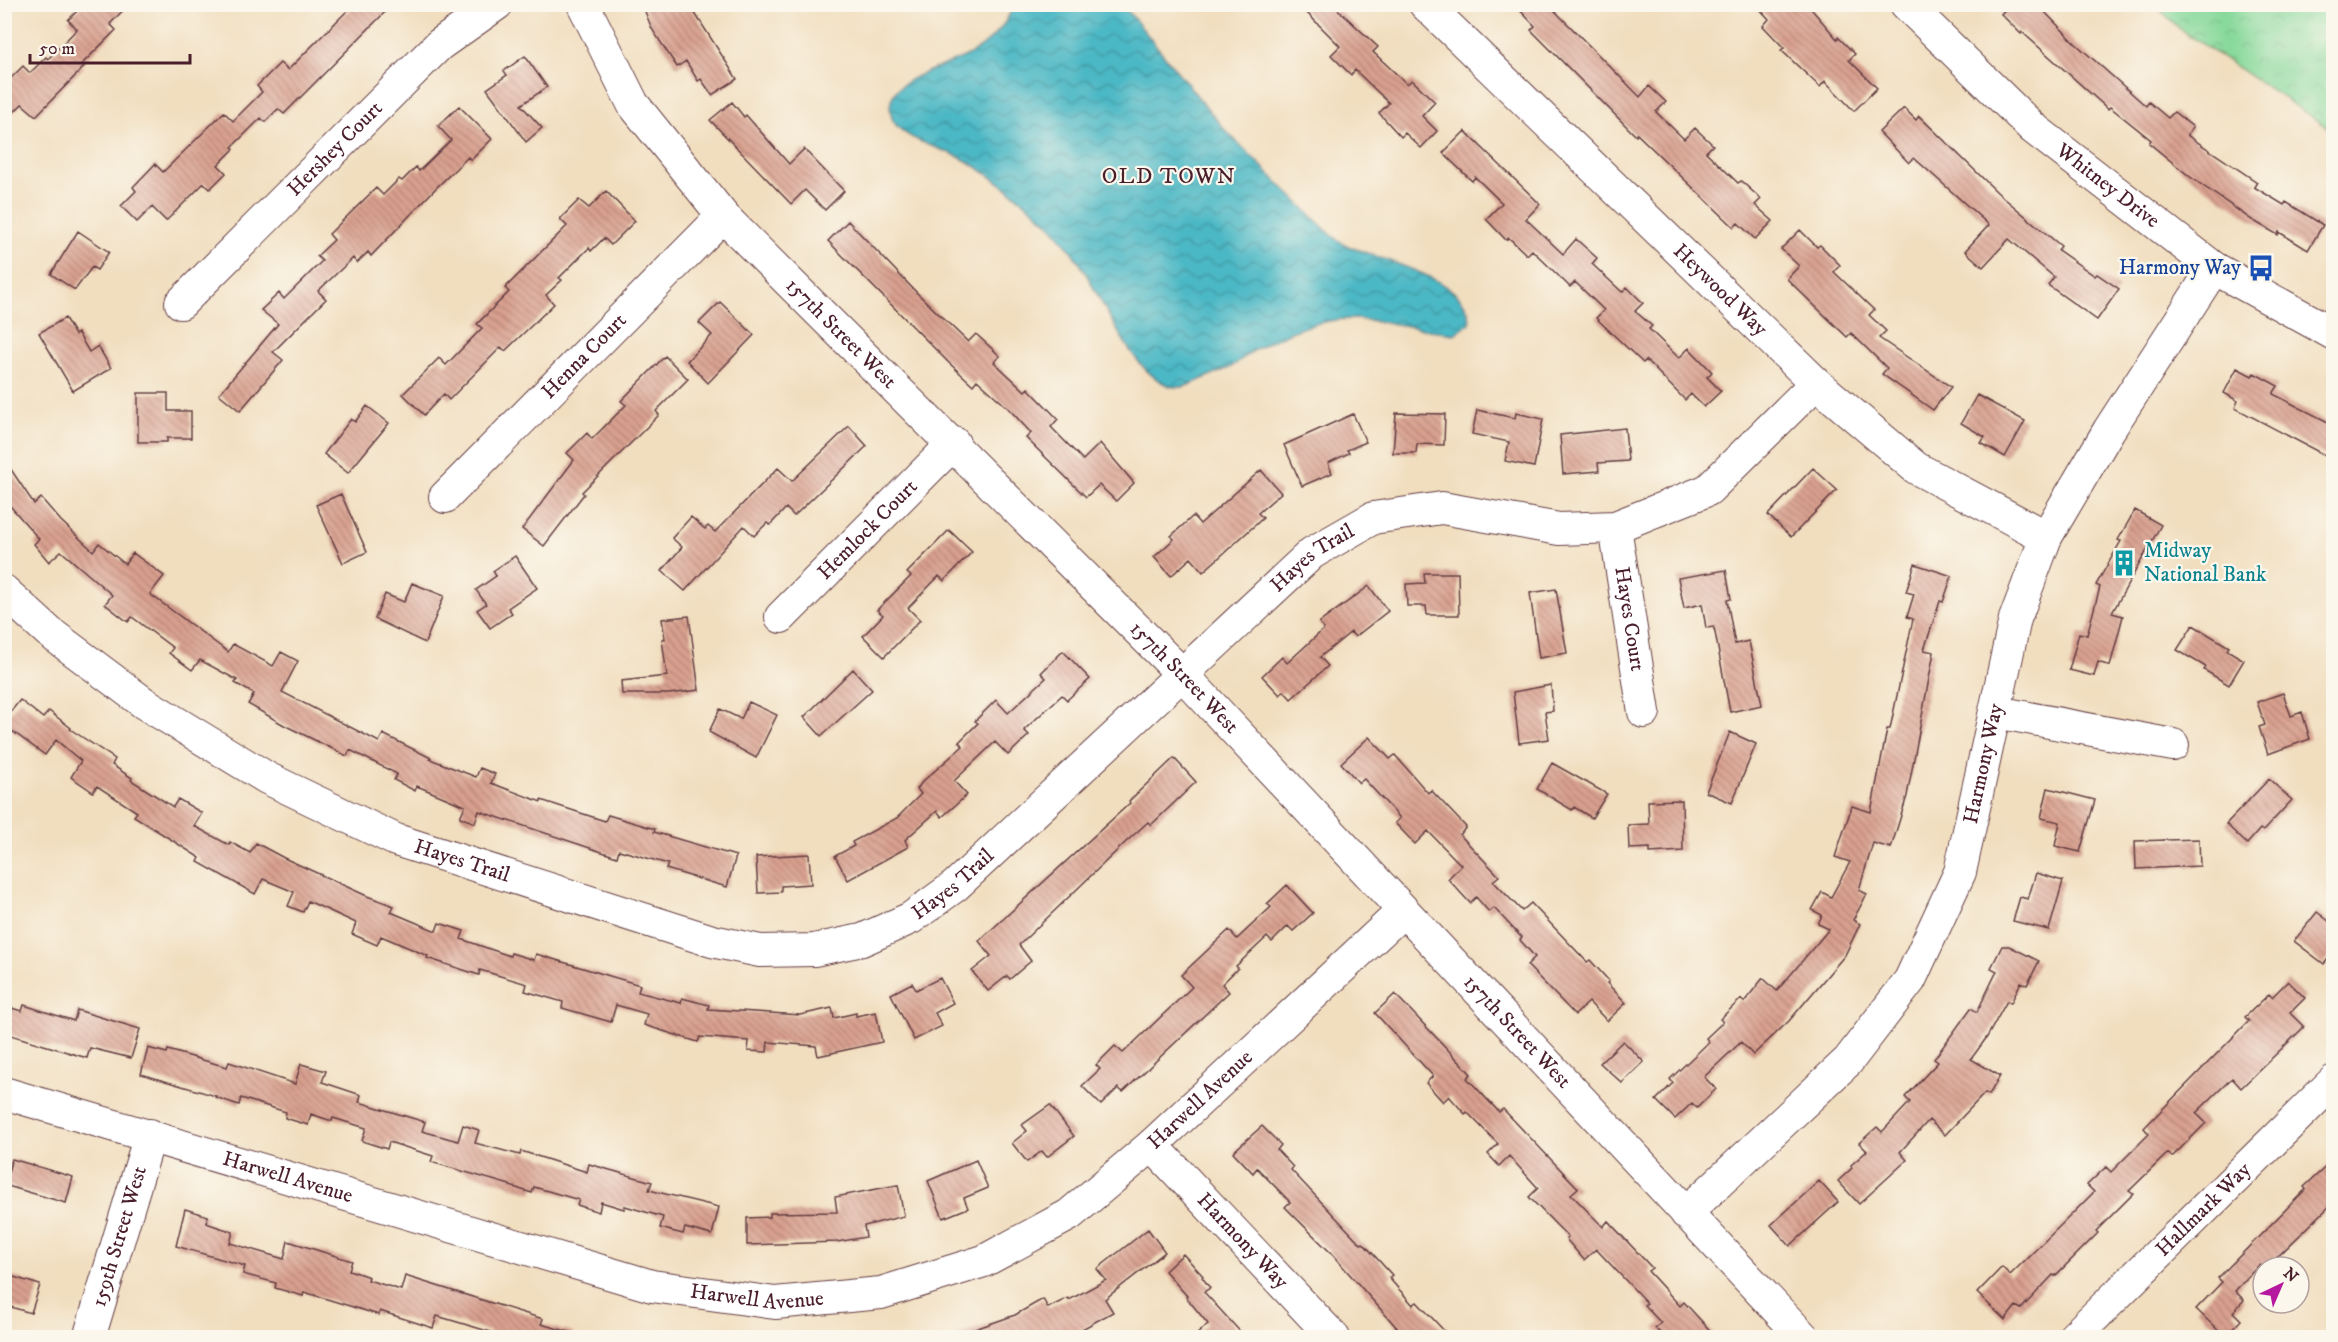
<svg xmlns="http://www.w3.org/2000/svg" width="2338" height="1342" font-family="'IM FELL DW Pica',serif">
<defs>
<pattern id="park-crowns" width="20" height="18" patternUnits="userSpaceOnUse" patternTransform="scale(1.5)"><rect width="20" height="18" fill="#85d89a"/><path d="M2 6a3 3 0 1 1 6 0M12 15a3 3 0 1 1 6 0" fill="none" stroke="#74b985"/></pattern>
<pattern id="water-waves" width="16" height="10" patternUnits="userSpaceOnUse" patternTransform="scale(1.5)"><rect width="16" height="10" fill="#4bb8c5"/><path d="M0 5q4-4 8 0t8 0" fill="none" stroke="#4095a0"/></pattern>
<pattern id="building-back-hatch" width="6" height="6" patternUnits="userSpaceOnUse" patternTransform="scale(1.5)"><rect width="6" height="6" fill="#d9a08f"/><path d="M-1 5l2 2M0 0l6 6M5-1l2 2" fill="none" stroke="#b28275"/></pattern>
</defs>
<rect width="100%" height="100%" fill="#fbf7ec"/>
<filter id="ink" filterUnits="userSpaceOnUse"><feTurbulence type="fractalNoise" baseFrequency=".0167" numOctaves="2"/><feDisplacementMap in="SourceGraphic" scale="12" xChannelSelector="R" yChannelSelector="G"/><feConvolveMatrix kernelMatrix="1 2 1 2 8 2 1 2 1" color-interpolation-filters="sRGB"/></filter>
<filter id="wash" filterUnits="userSpaceOnUse"><feTurbulence type="fractalNoise" baseFrequency=".008" numOctaves="4" result="noise"/><feDisplacementMap in="SourceGraphic" scale="24" xChannelSelector="R" yChannelSelector="G"/><feGaussianBlur stdDeviation="1.35" result="paint"/><feColorMatrix in="noise" values="0 0 0 0 0 0 0 0 0 0 0 0 0 0 0 0 0 1.4 0 .05"/><feComposite in="paint" operator="in"/></filter>
<g filter="url(#wash)">
<rect width="100%" height="100%" fill="#f1debf"/>
<path fill="url(#park-crowns)" stroke="#687c62" stroke-width="1.5" d="M2155 5H2333V131L2181 30Z"/>
<path fill="url(#water-waves)" stroke="#4a6c78" stroke-width="1.5" d="M1014 5H1123L1225 130 1326 230C1331 234 1337 240 1344 244 1377 261 1470 276 1470 323L1454 334C1420 329 1385 320 1351 319 1317 319 1282 334 1253 351 1245 356 1239 362 1231 367 1220 372 1209 376 1198 381 1193 383 1186 387 1181 387 1138 391 1099 292 1079 262 1070 249 1059 234 1048 223 1023 200 995 177 965 160 944 148 914 144 897 126 891 120 889 109 891 101 896 77 946 67 966 56 988 45 1005 27 1014 5Z"/>
<g id="blocks">
<path fill="url(#building-back-hatch)" d="M84 4H129L110 24 116 30 81 65 84 67 36 116 22 104 4 122V85L23 66 30 73 46 57 48 59 77 29 68 20Z
M354 4H393L284 114 278 109 265 122 261 118 232 147 234 149 218 165 226 173 210 189 204 183 166 221 152 207 137 222 121 206 136 191 133 187 155 164 163 172 224 112 233 121 262 92 257 86 280 63 288 70Z
M642 4H689L737 79 712 95 701 79 698 81 686 61 677 67 652 29Z
M1298 4H1332L1378 47 1373 52 1407 84 1412 80 1435 102 1422 116 1437 131 1421 148 1405 133 1401 137 1379 113 1389 103 1355 70 1351 75 1331 55 1340 46Z
M1514 4H1548L1640 97 1649 86 1666 102 1656 112 1684 139 1695 128 1713 145 1706 152 1738 183 1741 181 1761 199 1755 205 1773 221 1755 239 1738 223 1734 227 1637 134 1636 136 1531 30 1535 26Z
M1755 4H1807L1837 39 1838 37 1855 54 1849 60 1877 88 1854 111 1825 81 1820 87 1781 50 1784 48 1763 26 1769 19Z
M2010 4H2037L2076 44 2146 106 2149 102 2168 118 2174 112 2193 127 2187 135 2257 182 2254 187 2284 205 2286 202 2323 225 2308 250 2279 232 2278 235 2252 220 2189 176 2149 143 2151 140 2110 107 2108 109 2022 32 2021 34 2001 14Z
M525 56 547 87 521 105 542 128 526 142 487 89 507 75 504 71Z
M732 102 744 117 746 115 789 164 804 149 844 191 825 210 805 190 791 204 710 120Z
M459 106 492 139 471 160 468 157 436 188 371 256 368 252 357 263 353 258 318 291 326 299 273 352 283 360 240 411 219 394 278 324 261 310 279 293 284 299 322 261 317 256 334 240 329 234 376 188 383 195 399 179 402 181 416 167 419 171 451 140 438 126Z
M1904 108 1916 120 1919 116 1998 193 2061 246 2058 250 2095 276 2097 274 2119 289 2097 320 2048 285 2054 277 2009 239 1983 267 1965 251 1989 225 1914 158 1909 163 1879 132Z
M1465 131 1540 204 1526 219 1563 254 1576 239 1597 258 1592 264 1622 292 1627 287 1643 303 1635 311 1652 326 1649 329 1679 358 1689 348 1712 372 1707 377 1721 391 1704 407 1691 394 1685 400 1646 360 1643 363 1596 318 1604 310 1575 282 1570 287 1532 250 1527 255 1509 238 1506 240 1486 219 1502 203 1475 177 1472 181 1443 153Z
M606 191 635 221 611 245 604 238 591 251 589 248 559 278 562 280 546 295 554 304 505 351 501 347 449 400 444 394 424 415 403 394 439 358 446 365 482 328 477 324 509 292 505 288 567 226 560 219 579 200 589 208Z
M848 221 919 295 968 342 976 334 1000 356 994 362 1025 391 1028 388 1058 419 1051 427 1083 460 1100 443 1134 483 1116 501 1099 485 1086 497 1026 438 1031 433 1008 408 977 380 973 385 949 363 828 241Z
M1800 230 1817 247 1820 245 1840 265 1834 272 1874 310 1869 315 1886 331 1879 338 1951 387 1933 410 1882 374 1887 368 1851 333 1847 337 1787 279 1799 266 1781 249Z
M78 231 109 252 97 270 92 267 75 290 51 274Z
M720 302 754 335 708 383 687 361 712 335 699 323Z
M65 318 75 335 78 333 89 352 98 346 111 368 73 391 39 333Z
M665 356 688 379 656 411 659 415 582 492 584 494 544 546 522 529 574 460 567 453 587 433 592 439 626 405 621 401Z
M2237 368 2252 376 2254 373 2278 386 2273 394 2334 425V460L2235 408 2238 401 2224 393Z
M138 393H168V411H191V438H167V442H138Z
M1977 395 2025 421 2005 457 1981 443 1985 437 1961 423Z
M367 406 389 423 348 473 324 454 351 419 355 422Z
M1477 410 1515 418 1516 413 1543 419 1534 467 1505 461 1509 442 1472 434Z
M1396 413 1445 414 1444 445 1417 444 1416 453H1393Z
M1353 414 1366 442 1347 450 1349 453 1328 463 1332 473 1302 486 1284 445Z
M849 426 867 446 794 516 786 508 770 525 767 523 754 536 744 526 685 591 662 571 682 547 672 538 691 517 705 529 708 526 715 532 778 468 792 481Z
M1625 428 1628 461 1598 463 1599 471 1563 474 1560 435Z
M4 459 34 504 41 498 61 521 93 551 99 543 125 564 133 553 164 576 150 594 228 652 233 644 273 666 281 652 298 661 282 692 379 742 383 734 431 758 430 759 476 777 480 768 495 774 491 783 541 802V800L605 821 608 815 655 829 654 832 736 856 727 887 666 869 668 864 619 850 617 857 479 811 475 823 460 817 465 806 417 786 415 791 394 780 397 774 350 750 347 756 284 725 248 704 254 694 235 683 237 680 200 660 192 670 169 653 173 648 132 617 128 622 105 604 112 595 61 551 49 562 34 544 39 539 4 499Z
M1813 468 1837 490 1791 537 1768 515Z
M1261 470 1281 493 1258 513 1263 518 1203 572 1191 558 1171 576 1154 557 1174 539 1171 536 1193 516 1200 524Z
M341 494 367 552 343 563 316 505Z
M2135 510 2161 525 2112 613 2123 616 2110 666 2098 662 2094 676 2069 670 2079 633 2087 635 2100 587 2096 585 2121 541 2118 540Z
M949 530 972 552 944 581 939 576 908 608 920 620 884 657 863 636 883 615 877 610 911 576 907 573Z
M515 556 537 588 508 608 512 613 490 628 477 610 486 604 476 590 496 576 493 571Z
M1915 564 1952 576 1943 602 1940 601 1924 650 1934 652 1907 796 1891 848 1873 843 1859 890 1867 894 1853 920 1860 924 1845 955 1789 1021 1753 1055 1741 1042 1704 1077 1716 1089 1697 1108 1692 1103 1675 1119 1656 1100 1673 1083 1670 1079 1709 1042 1706 1038 1723 1022 1720 1019 1741 999 1744 1002 1763 978 1777 991 1829 929 1818 924 1822 915 1812 910 1822 892 1831 897 1850 862 1835 857 1852 806 1871 812 1887 729H1890L1913 619 1907 617 1914 594 1906 592Z
M1726 570 1731 599 1727 600 1735 644 1749 641 1762 705 1730 712 1714 627 1706 628 1702 604 1684 608 1678 578Z
M1424 573H1458L1459 615H1427L1426 606H1407L1406 584 1425 583Z
M412 583 444 596 425 643 375 619 385 594 404 602Z
M1369 586 1388 611 1355 637 1351 632 1320 657 1328 666 1291 699 1284 691 1280 695 1262 676 1282 657 1287 663 1324 629 1319 623Z
M1556 589 1567 653 1539 658 1530 593Z
M689 616 699 690 669 694H622L621 681 667 676 662 639H665L662 619Z
M2193 625 2229 647 2227 650 2244 660 2229 685 2204 670 2206 667 2177 650Z
M1063 651 1090 679 1067 700 1062 695 1024 730 1029 735 1008 755 995 742 954 781 967 795 942 817 937 811 905 840 908 847 848 880 835 856 854 846 852 842 897 818 921 794 917 789 922 782 963 746 959 742 978 723 975 721 996 700 1008 713 1046 678 1041 673Z
M853 669 872 690 821 736 804 717Z
M1551 685 1553 711 1545 712 1549 739 1519 743 1513 692Z
M2283 693 2291 716 2302 712 2310 739 2268 754 2259 727 2265 725 2257 702Z
M20 700 43 718 49 711 71 728 70 729 115 759 112 765 132 778 131 780 173 807 178 799 202 813 194 826 229 845 230 842 250 853 256 843 284 858 367 896 394 906 391 912 436 931 439 923 464 931 461 939 510 956 511 953 534 960 536 954 640 985 638 992 681 1003 682 998 709 1005 708 1009 800 1015 832 1008 834 1018 856 1013V1016L876 1012 882 1042 818 1056 816 1046 768 1042 767 1052 748 1051 749 1041 700 1037 698 1042 644 1025 647 1014 616 1005 611 1022 562 1008 563 1002 525 991 527 984 480 970 479 975 427 958 428 956 381 936 377 945 352 934 356 923 308 901 303 912 288 906 294 892 263 879 255 894 198 862 200 858 134 816 137 812 97 786 93 792 71 777 81 761 56 740 45 755 4 725V720Z
M749 702 777 715 756 758 709 732 720 709 741 719Z
M1730 732 1756 744 1732 803 1706 792Z
M1369 737 1390 759 1395 755 1428 793 1431 790 1466 827 1460 835 1499 876 1493 881 1522 911 1531 903 1587 962 1590 960 1609 981 1607 983 1626 1003 1607 1021 1589 1002 1575 1015 1527 965 1535 957 1520 940 1522 938 1494 908 1489 912 1476 897 1470 903 1448 879 1461 865 1428 831 1415 844 1395 823 1400 818 1364 779 1359 783 1341 763Z
M1174 758 1196 782 1151 825 1148 822 1127 841 1019 945 1031 961 1010 979 1007 976 988 991 972 971 991 956 979 941 1130 803 1129 801Z
M1552 763 1607 794 1592 818 1574 807 1572 810 1537 789Z
M2269 779 2292 800 2263 831 2260 829 2247 844 2226 824Z
M2048 788 2095 800 2080 852 2055 846 2060 822 2041 818Z
M1682 800 1683 851 1650 853V848L1629 849 1628 825 1649 824 1648 801Z
M2199 839 2200 866 2136 869 2135 841Z
M809 854 811 884 781 886V892L758 893 756 857Z
M2036 873 2063 881 2049 930 2013 921 2020 897 2028 899Z
M1287 885 1313 913 1293 931 1288 926 1272 942 1267 937 1236 966 1238 968 1222 984 1229 992 1123 1092 1118 1088 1101 1105 1082 1086 1100 1069 1096 1065 1115 1046 1123 1053 1192 987 1181 975 1229 930 1237 939 1271 907 1267 904Z
M2317 912 2334 925V952L2324 964 2294 941Z
M2002 946H2009L2039 961 2027 985 2021 982 2011 1003 2007 1001 1987 1037 1971 1059 2000 1076 1989 1095 1985 1093 1945 1135 1929 1120 1900 1152 1907 1160 1859 1204 1838 1181 1852 1168 1851 1165 1867 1151 1859 1143 1877 1127 1882 1132 1910 1102 1905 1097 1938 1062 1934 1059 1971 1008 1977 1012 1997 971 1991 968Z
M940 978 953 1003 935 1013 942 1026 914 1040 891 994 912 983 916 990Z
M2288 981 2305 998 2290 1013 2304 1027 2241 1088 2232 1078 2196 1113 2206 1123 2172 1157 2168 1153 2129 1191 2133 1194 2096 1231 2098 1233 2055 1276 2053 1275 2021 1309 2016 1306 2005 1320 1977 1293 2002 1267 2010 1275 2063 1223 2094 1192 2087 1185 2106 1167 2111 1172 2149 1134 2144 1128 2249 1021 2245 1017 2269 994 2272 997Z
M1395 994 1471 1074 1467 1078 1499 1112 1503 1109 1578 1188 1571 1194 1603 1227 1608 1221 1652 1268 1648 1271 1680 1306 1684 1302 1717 1338H1665L1655 1328 1661 1323 1644 1305 1647 1303 1596 1249 1584 1260 1566 1239 1568 1237 1529 1197 1538 1188 1509 1156 1499 1166 1488 1154 1498 1144 1467 1112 1465 1114 1449 1096 1443 1102 1426 1083 1433 1076 1375 1013Z
M24 1005 74 1021 77 1010 140 1029 131 1058 90 1048 87 1058 4 1033V1006L22 1011Z
M1623 1041 1644 1062 1622 1083 1600 1063Z
M148 1048 167 1053 168 1050 227 1067 229 1062 295 1084 301 1064 326 1071 322 1082 361 1095 359 1102 425 1122 422 1131 458 1141 463 1125 479 1130 475 1143 520 1155 521 1151 587 1172 589 1164 652 1182 649 1190 719 1207 712 1235 685 1228 683 1234 660 1228 663 1217 625 1206 624 1209 601 1202 599 1212 577 1205 579 1200 534 1187 532 1193 510 1186V1185L431 1162 433 1156 389 1142 387 1149 362 1141 366 1128 333 1118 332 1121 311 1114 308 1125 285 1118 286 1112 241 1098 239 1105 215 1097 216 1096 141 1074Z
M1050 1105 1074 1136 1047 1157 1042 1151 1027 1162 1012 1143 1027 1131 1022 1125Z
M1262 1126 1281 1145 1277 1150 1293 1167 1291 1170 1361 1244 1363 1243 1392 1275 1389 1278 1413 1305 1417 1302 1451 1338H1406L1330 1252 1285 1207 1290 1202 1257 1168 1253 1173 1233 1152Z
M12 1159 73 1177 66 1203 4 1185Z
M2334 1159V1202L2267 1267 2263 1268 2259 1265 2235 1291 2244 1300 2233 1312 2241 1320 2225 1337 2196 1309 2222 1282 2218 1278 2306 1189 2304 1187Z
M976 1160 988 1188 964 1198 968 1208 943 1218 928 1181Z
M1819 1181 1838 1202 1790 1246 1771 1225Z
M898 1185 904 1216 864 1226 866 1237 837 1242 747 1245V1218L770 1217V1213L837 1212 835 1197Z
M185 1209 208 1216 206 1223 233 1232 230 1243 284 1259 288 1241 352 1261 349 1270 369 1277 368 1280 401 1290 405 1276 543 1319 541 1324 573 1333 572 1338H511L437 1316 433 1328 380 1311 379 1315 304 1292 303 1296 275 1288 276 1283 243 1274 245 1266 176 1246Z
M1148 1229 1165 1252 1105 1299 1113 1312 1066 1338H959L958 1335 1015 1315 1043 1299 1048 1308 1068 1298 1069 1300 1106 1280 1097 1269Z
M1183 1254 1203 1276 1202 1277 1210 1288 1204 1292 1246 1338H1193L1208 1324 1186 1297 1187 1296 1165 1271Z
M4 1274 40 1285 31 1313 4 1305Z"/>
</g>
</g>
<g filter="url(#ink)">
<use href="#blocks" fill-opacity="0" stroke="#633c41" stroke-width="1.5"/>
<g fill="none" stroke-linecap="round" stroke-linejoin="round">
<g stroke="#633c41" stroke-width="34">
<g id="minor">
<path id="s1" d="M583 4 633 104 723 216 1182 674 1804 1338"/>
<path id="s2" d="M1425 4 1816 383 1916 468 2046 537"/>
<path id="s3" d="M1906 4 2033 128 2214 268 2334 334"/>
<path id="s4" d="M181 303 439 45 497 4"/>
<path id="s5" d="M445 497 723 216"/>
<path id="s6" d="M1615 527 1644 712"/>
<path id="s7" d="M4 591 49 632 144 703 267 778 396 840 712 941 760 951 814 950 862 940 911 918 955 886 1312 553 1373 518 1442 508 1559 529 1615 527 1708 490 1816 383"/>
<path id="s8" d="M781 617 954 443"/>
<path d="M1996 712 2173 745"/>
<path id="s9" d="M4 1093 652 1286 775 1303 881 1293 984 1261 1069 1215 1152 1145 1403 911"/>
<path id="s10" d="M1152 1145 1334 1338"/>
<path id="s11" d="M1686 1213 1848 1061 1910 980 1960 872 2015 619 2046 537 2109 430 2214 268"/>
<path id="s12" d="M89 1338 150 1135"/>
<path id="s13" d="M2073 1338 2334 1081"/>
</g>
</g>
<use href="#minor" stroke="#fff" stroke-width="32"/>
</g>
</g>
<defs>
<g id="bus-bare" transform="scale(2.07)"><path d="M-5-6H5V4H4V6H2V4H-2V6H-4V4H-5ZM-3.5-4V0h7V-4ZM-3.5 1.2v1.5H-2V1.2ZM2 1.2v1.5H3.5V1.2Z" fill="#1a4fb4" stroke="#fbf7ec" stroke-width="2.5" paint-order="stroke"/></g>
<g id="building-bare" transform="scale(2.07)"><path d="M-4-6H4V6H1V3H-1V6H-4ZM-2.5-4.3h1.7v1.8h-1.7ZM.8-4.3h1.7v1.8H.8ZM-2.5-1h1.7V.8h-1.7ZM.8-1h1.7V.8H.8Z" fill="#0f9aa8" stroke="#fbf7ec" stroke-width="2.5" paint-order="stroke"/></g>
</defs>
<g fill-rule="evenodd">
<use href="#bus-bare" x="2261" y="268"/>
<use href="#building-bare" x="2124" y="563"/>
</g>
<g text-anchor="middle" dominant-baseline="central" stroke-width="4.5" stroke-linejoin="round" paint-order="stroke">
<g font-size="21" fill="#4a1f2b" stroke="#fbf7ec">
<text stroke="none"><textPath href="#s4" startOffset="218">Hershey Court</textPath></text>
<text stroke="none"><textPath href="#s3" startOffset="272">Whitney Drive</textPath></text>
<text stroke="none"><textPath href="#s2" startOffset="411">Heywood Way</textPath></text>
<text stroke="none"><textPath href="#s1" startOffset="422">157th Street West</textPath></text>
<text stroke="none"><textPath href="#s5" startOffset="198">Henna Court</textPath></text>
<text stroke="none"><textPath href="#s8" startOffset="123">Hemlock Court</textPath></text>
<text stroke="none"><textPath href="#s7" startOffset="1544">Hayes Trail</textPath></text>
<text stroke="none"><textPath href="#s6" startOffset="93">Hayes Court</textPath></text>
<text stroke="none"><textPath href="#s1" startOffset="908">157th Street West</textPath></text>
<text stroke="none"><textPath href="#s11" startOffset="554">Harmony Way</textPath></text>
<text stroke="none"><textPath href="#s7" startOffset="536">Hayes Trail</textPath></text>
<text stroke="none"><textPath href="#s7" startOffset="1058">Hayes Trail</textPath></text>
<text stroke="none"><textPath href="#s1" startOffset="1394">157th Street West</textPath></text>
<text stroke="none"><textPath href="#s9" startOffset="1286">Harwell Avenue</textPath></text>
<text stroke="none"><textPath href="#s9" startOffset="296">Harwell Avenue</textPath></text>
<text stroke="none"><textPath href="#s13" startOffset="183">Hallmark Way</textPath></text>
<text stroke="none"><textPath href="#s12" startOffset="106">159th Street West</textPath></text>
<text stroke="none"><textPath href="#s10" startOffset="132">Harmony Way</textPath></text>
<text stroke="none"><textPath href="#s9" startOffset="782">Harwell Avenue</textPath></text>
</g>
<g font-size="21" fill="#164399" stroke="#fbf7ec" text-anchor="end">
<text x="2241" y="268">Harmony Way</text>
</g>
<g font-size="21" fill="#0d838f" stroke="#fbf7ec" text-anchor="start">
<text x="2144" y="551">Midway<tspan x="2144" dy="24">National Bank</tspan></text>
</g>
<g font-size="22" letter-spacing="1.5" fill="#4a1f2b" stroke="#fbf7ec">
<text x="1169" y="176">OLD TOWN</text>
</g>
</g>
<rect width="2338" height="1342" fill="none" stroke="#fbf7ec" stroke-width="24"/>
<g transform="translate(2281 1285) rotate(44)"><circle r="28" fill="#fbf7ec" stroke="#b4a19f" stroke-width="1.5"/>
<path d="M0-4.5L10 22L0 15L-10 22Z" fill="#b5179e"/>
<text y="-9" font-size="16" font-weight="bold" text-anchor="middle" fill="#4a1f2b">N</text>
</g>
<path d="M30 54v9h160v-9" fill="none" stroke="#4a1f2b" stroke-width="3"/>
<text x="39" y="54" font-size="18" fill="#4a1f2b" stroke="#fbf7ec" stroke-width="4.5" paint-order="stroke">50 m</text>
</svg>
